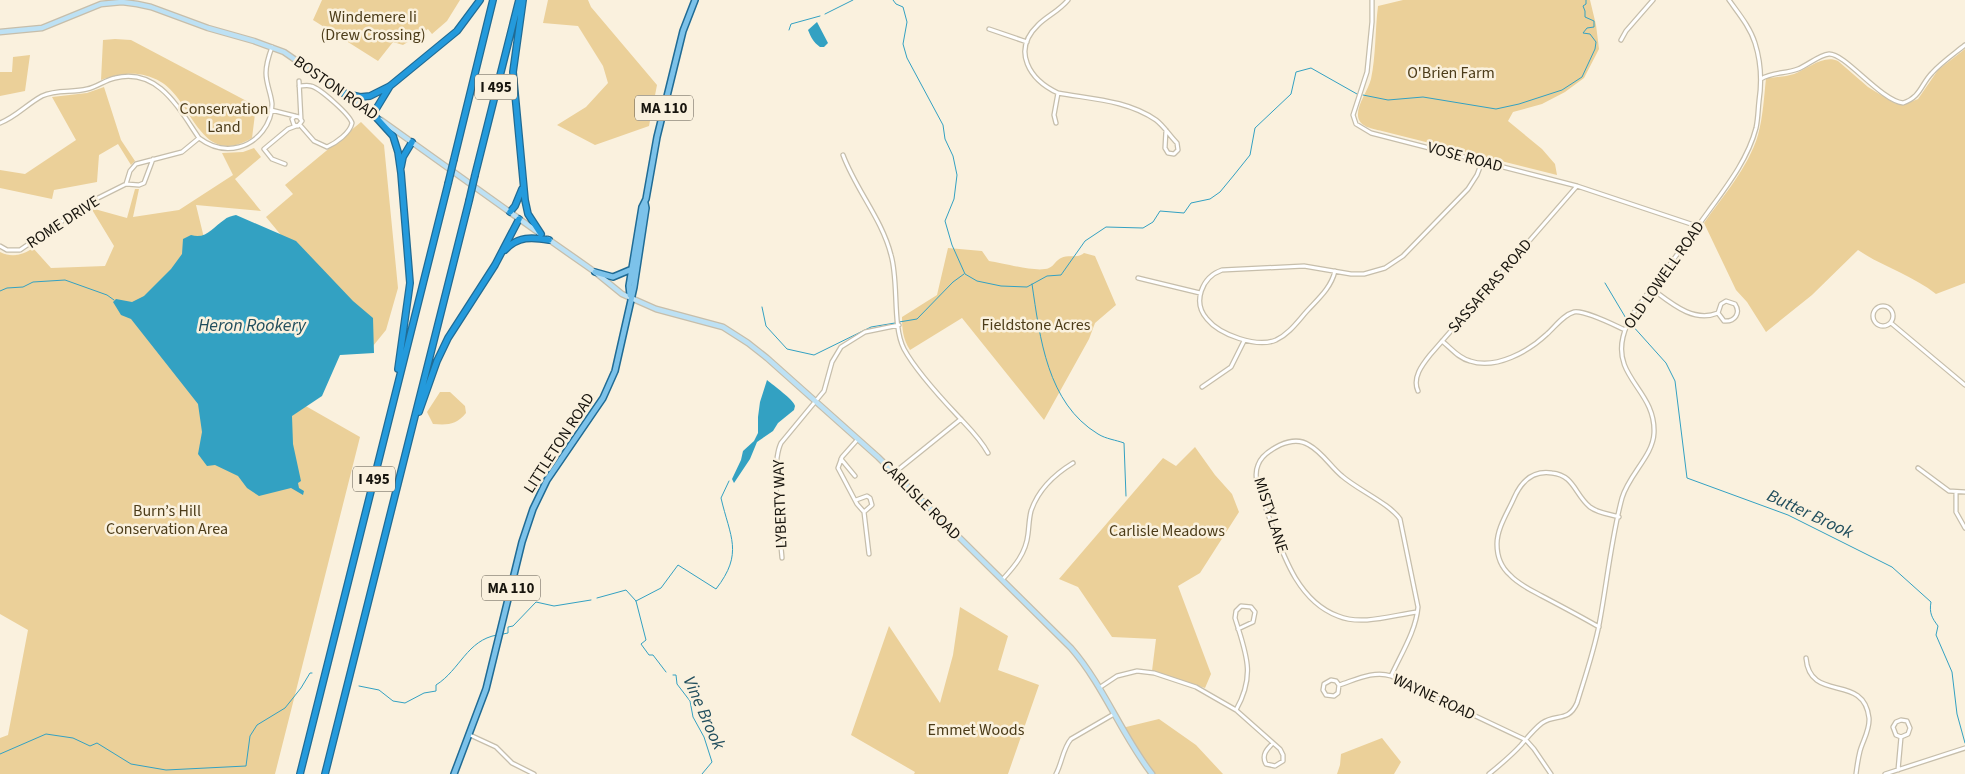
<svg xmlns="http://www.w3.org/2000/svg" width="1965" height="774" font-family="'Source Sans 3',sans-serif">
<rect width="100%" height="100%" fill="#faf1de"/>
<path fill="#ebd099" d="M322 0H460L447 21 432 34 428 29 403 45 393 42 378 61 313 20Z
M548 0H588L591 7 657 85 649 126 595 145 557 125 586 107 608 83 603 66 578 26 543 23Z
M1403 0H1590L1596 25 1599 49 1584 78 1565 92 1542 104 1513 112 1508 121 1542 149 1555 164 1557 175 1382 131C1373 129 1359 127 1358 116 1357 104 1368 91 1371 79 1376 56 1375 30 1378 6Z
M115 39 131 40 256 106 252 138C200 169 193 101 161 82 140 70 123 73 101 80L103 40Z
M1965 49V283L1936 294C1912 275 1883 267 1858 250L1812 295 1766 332 1747 302 1736 290 1704 223C1723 196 1748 168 1758 135 1763 117 1764 97 1766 78 1775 77 1785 77 1794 74 1807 69 1824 54 1838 61L1868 87 1894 103 1903 105 1918 99 1938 70Z
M30 55 25 91 0 96V72H12L13 57Z
M104 87 121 140 135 161 131 165 118 144 99 155 97 182 54 190 52 199 0 188V170L25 174 76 140 52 97 87 93Z
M361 122 384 145 398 288 386 330 373 346 266 217 293 194 285 185Z
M254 148 261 157 235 179 261 211 196 205 222 312 183 336 360 437 275 774H0V738L8 735 28 630 0 614V252C12 258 23 255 33 248L51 268 105 266 114 246 91 208 127 218 135 189H139L133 217 179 210 233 175 222 153 243 152Z
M948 248 982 251 989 261C1004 263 1037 273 1049 268 1054 266 1056 260 1061 258 1069 254 1077 259 1084 253L1095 256 1116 305 1095 323 1089 339 1044 420 962 318 910 350C903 339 902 329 902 317L937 295Z
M440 392H450L465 406 466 413C456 425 448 425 433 424L427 412Z
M1195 447 1215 475 1232 494 1239 512 1200 573 1178 586 1211 674 1205 688 1152 671 1156 639 1112 637 1078 587 1059 579 1163 458 1176 466Z
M960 607 1008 636 998 670 1039 685 1008 774H914L915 772 851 735 889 626 940 703 953 655Z
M1159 719 1196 745 1223 774H1152L1122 728Z
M1382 738 1401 762 1394 774H1337L1340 765 1341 754Z"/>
<path fill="#33a1c2" d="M817 22 828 43 824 47H820C813 42 811 37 808 30Z
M236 215 296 241 353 301 373 318 374 353 340 355 322 396 292 416 293 444 301 481 298 483 299 488 304 491 303 495 291 488 259 496 247 488 238 476 215 465 207 466 198 454 202 432 198 404 131 319 121 315 113 302 116 299 132 302 144 296 171 269 182 254 183 239 191 235C206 240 213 227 224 220 227 217 232 216 236 215Z
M767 380C774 386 793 399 795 406L794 410 778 423 773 431 757 442 750 459 734 483 732 479 741 460 743 451 754 441 758 433V417L760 402Z"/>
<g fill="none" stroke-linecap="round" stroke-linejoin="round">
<path stroke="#33a1c2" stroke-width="1" d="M893 0 896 4 903 7 907 22 903 44 907 58 943 125 945 139 953 156 957 175 954 199 945 221 952 245 965 274 977 281 1001 286 1027 287 1047 276 1061 275 1085 241 1106 227 1143 228 1153 222 1160 211 1184 213 1191 203 1210 199 1220 192 1234 175 1250 155 1255 128 1291 94 1296 72 1311 68 1357 94
M825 14 853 0
M789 30 791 24 820 16
M1363 95 1388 100 1423 97 1496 109 1519 104 1562 90 1582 77 1595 49 1596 42 1590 34 1583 33 1587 28 1594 27V21L1585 17V11L1583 6 1586 4V0
M1605 283 1627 320
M1032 284C1040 338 1047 403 1098 434 1106 439 1116 440 1124 443L1126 496
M0 291 7 288 23 287 33 282 65 280 107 295 114 300
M762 307 766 326 787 349 814 355 871 327 895 323
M899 322 917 319 953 282 964 274
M1631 324 1666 363 1675 381 1687 478 1788 515 1892 567 1931 602C1929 613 1932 618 1938 626L1936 635 1952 672 1957 714 1965 743
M597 598 626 590 636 601 646 640 641 644 649 655H653L666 672
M636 601 661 588 678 565 716 589C744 553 730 537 721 498L729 481
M503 634 508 633V627L513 626 536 602 554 606 591 600
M673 675H676L677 684 690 701 693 717 704 737 712 762 702 774
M359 686 379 690 393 701 405 703 424 693 436 691V685C460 670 467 640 497 635
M0 754 46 734 73 738 90 746 97 743 131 764 166 770 246 766 250 736 257 725 285 708 301 688 310 673H312"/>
<g stroke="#c6beab" stroke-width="5.5">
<path id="street" d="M1068 0C1059 11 1047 16 1038 25 1011 51 1030 80 1058 93 1091 99 1127 100 1156 120 1164 126 1170 136 1177 143L1178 150 1174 154 1168 153 1165 148 1166 130
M1372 0V22L1367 72 1353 115 1356 124 1371 133 1577 186 1697 226
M989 29 1027 42
M1621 40 1626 31 1653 0
M1761 79C1772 72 1785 74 1798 69 1808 65 1819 55 1829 54 1845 53 1880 100 1903 103 1921 97 1921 84 1932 73 1942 62 1954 54 1965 45
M299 81 301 120
M299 86C303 86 307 85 311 86 320 88 350 115 352 123 350 133 336 143 327 147L314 141 300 125
M271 110 299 117 302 121 298 126 294 125 292 119 295 116
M0 123C16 117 27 104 42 96 57 89 72 93 87 89 97 87 105 80 115 78 158 67 179 109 199 138 211 147 224 151 239 147 258 142 272 124 272 104 271 93 266 84 266 73 266 64 269 55 272 47
M1056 123 1054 115 1058 93
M843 155C856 190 882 219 891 255 899 282 892 326 904 349 915 369 941 398 957 415 968 427 980 438 988 453
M285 164 272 159 264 149 288 129 296 126
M126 184 130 171 136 164 182 152 199 138
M0 246 7 250H20L90 202 126 184 139 185 144 183 153 159
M1335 271C1331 288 1318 299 1307 311 1298 321 1289 334 1276 340 1257 348 1220 335 1207 319 1192 302 1202 277 1222 270L1304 266 1351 274H1364L1385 268 1403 256 1468 189 1477 175 1482 162
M1138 278 1200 293
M1652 289C1671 303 1693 323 1718 313L1721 304 1726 301 1735 304C1741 313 1735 322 1724 321L1718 313
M1873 316a10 10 0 1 1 20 0a10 10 0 1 1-20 0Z
M1891 323 1965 385
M1442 341C1451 348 1458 358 1470 361 1496 370 1529 351 1547 334 1555 327 1563 315 1574 312 1585 310 1614 325 1625 330
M1202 387 1231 367 1244 341
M1418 391C1412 378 1422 365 1430 355L1577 186
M858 439 842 457 838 468 857 504 864 512 869 554
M841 459 855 476
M1918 468 1949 491 1965 492
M894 473 961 419
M1956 493V512L1965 528
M856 500 867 496 870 498 872 505 864 512
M782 558C780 531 770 466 781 443L824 391 832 362 841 347 865 332 899 325
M1002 580C1015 566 1026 553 1028 534 1029 526 1029 519 1031 511 1038 490 1055 474 1073 463
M1599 627C1580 616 1561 606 1542 596 1531 590 1518 584 1510 575 1501 567 1497 556 1497 544 1497 528 1508 512 1514 498 1521 482 1533 470 1552 473 1574 475 1575 495 1590 507 1598 513 1609 514 1619 517
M1806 658C1810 704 1864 672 1869 718 1870 730 1863 740 1860 751 1858 759 1857 766 1856 774
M1391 676C1401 654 1416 631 1418 607L1400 519C1390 504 1358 490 1342 476 1331 467 1322 452 1309 445 1300 439 1289 441 1280 445 1272 449 1261 456 1258 465 1252 479 1262 496 1266 509 1281 548 1295 600 1338 616 1362 626 1393 615 1417 612
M1339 685 1338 693 1334 696 1326 695 1323 690 1324 684 1331 680 1336 681 1339 685C1355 680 1374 670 1391 676L1526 740 1534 749 1551 774
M1099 688 1117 676 1137 671 1154 673 1196 687 1236 710 1280 749 1283 755V761L1275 766 1266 764C1261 755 1267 749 1273 743
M1236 710C1256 674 1246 654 1235 618L1236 611 1241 606 1251 607 1255 612 1253 622 1238 629
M470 735 496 747 512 763 534 774
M1898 770 1901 737 1896 735 1893 727 1896 722 1901 720 1907 721 1910 728 1908 734 1901 737
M1056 774C1062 763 1063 748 1071 739L1114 714
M1489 774C1500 765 1511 756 1521 745 1527 738 1534 729 1542 723 1556 713 1568 723 1577 703 1585 677 1594 651 1599 625 1607 583 1611 539 1622 498 1629 474 1653 456 1654 433 1656 391 1613 378 1623 337 1628 315 1647 295 1660 278 1676 256 1692 234 1708 212 1727 186 1748 159 1756 128 1758 119 1758 110 1759 101 1762 81 1761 62 1755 43 1750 27 1739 14 1729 0
M1885 774 1965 748"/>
</g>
<g stroke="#c6beab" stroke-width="7">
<path id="secondary" d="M0 32 42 28 101 4 122 2 137 4 151 7 208 28 254 41 284 52 375 115
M381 120 539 233
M548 239 595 272 622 294 656 309 723 327 748 343 767 358 878 457 1071 648C1104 686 1121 734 1152 774"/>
</g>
<g stroke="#206b94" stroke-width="8">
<path id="primary" d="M595 272 613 277 632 269
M630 295 629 286 642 207 646 199 657 137 683 31 695 0
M454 774 486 689 522 542 533 509 547 480 603 398 615 371 634 287 646 208 645 203"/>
</g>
<g stroke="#206b94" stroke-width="8">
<path id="highway" d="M523 0 513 72 525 200 528 214 541 234
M390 86 373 114 393 136 398 152 401 173 410 283 398 369
M343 93 360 97 370 96 390 86 457 31 480 0
M454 159 493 0
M401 167 403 157 412 142
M475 175 519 0
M510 212 515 206 522 189
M505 250C518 236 532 237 549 240
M419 412 437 361 448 338 495 265 519 219
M300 774 448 184
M325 774 469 201"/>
</g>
<use href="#street" stroke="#fff" stroke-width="3"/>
<use href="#secondary" stroke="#bde1f4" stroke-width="4.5"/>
<use href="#primary" stroke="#7cc2ea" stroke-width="5"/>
<use href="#highway" stroke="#249adc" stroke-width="5.5"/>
<g stroke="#206b94" stroke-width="8" stroke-linecap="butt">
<path id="highway-bridge" d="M448 184 454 159
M469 201 475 175"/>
</g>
<use href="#highway-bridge" stroke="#249adc" stroke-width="5.5"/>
</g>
<g text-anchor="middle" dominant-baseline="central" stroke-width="5" stroke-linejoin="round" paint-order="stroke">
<g fill="#faf1de" stroke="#5c574c" stroke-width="1">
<rect x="475" y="74.5" width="42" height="25" rx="4"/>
<rect x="635" y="95.5" width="58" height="25" rx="4"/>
<rect x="353" y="466.5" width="42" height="25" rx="4"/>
<rect x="482" y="575.5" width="58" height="25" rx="4"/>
</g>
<g font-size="15" font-weight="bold" fill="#18150e">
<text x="496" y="87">I 495</text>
<text x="664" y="108">MA 110</text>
<text x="374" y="479">I 495</text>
<text x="511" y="588">MA 110</text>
</g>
<g font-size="16" fill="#4c3c19" stroke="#faf1de">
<text x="373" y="17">Windemere Ii<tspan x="373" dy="18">(Drew Crossing)</tspan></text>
<text x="1451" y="73">O'Brien Farm</text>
<text x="224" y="109">Conservation<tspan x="224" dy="18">Land</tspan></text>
<text x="1036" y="325">Fieldstone Acres</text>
<text x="167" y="511">Burn’s Hill<tspan x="167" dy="18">Conservation Area</tspan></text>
<text x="1167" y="531">Carlisle Meadows</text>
<text x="976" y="730">Emmet Woods</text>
</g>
<g font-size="16" fill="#18150e" stroke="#faf1de">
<text transform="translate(336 88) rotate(35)">BOSTON ROAD</text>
<text transform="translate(1465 157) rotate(15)">VOSE ROAD</text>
<text transform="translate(63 222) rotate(-33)">ROME DRIVE</text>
<text transform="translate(1664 275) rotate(-55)">OLD LOWELL ROAD</text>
<text transform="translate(1490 286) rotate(-49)">SASSAFRAS ROAD</text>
<text transform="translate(559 443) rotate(-57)">LITTLETON ROAD</text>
<text transform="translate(921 500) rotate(45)">CARLISLE ROAD</text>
<text transform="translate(780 504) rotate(-92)">LYBERTY WAY</text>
<text transform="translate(1271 515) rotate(72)">MISTY LANE</text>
<text transform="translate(1434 697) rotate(25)">WAYNE ROAD</text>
</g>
<g font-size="18" font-style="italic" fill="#214e5d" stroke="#faf1de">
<text x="252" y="325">Heron Rookery</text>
<text transform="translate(1810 514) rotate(25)">Butter Brook</text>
<text transform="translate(704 713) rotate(66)">Vine Brook</text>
</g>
</g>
</svg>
